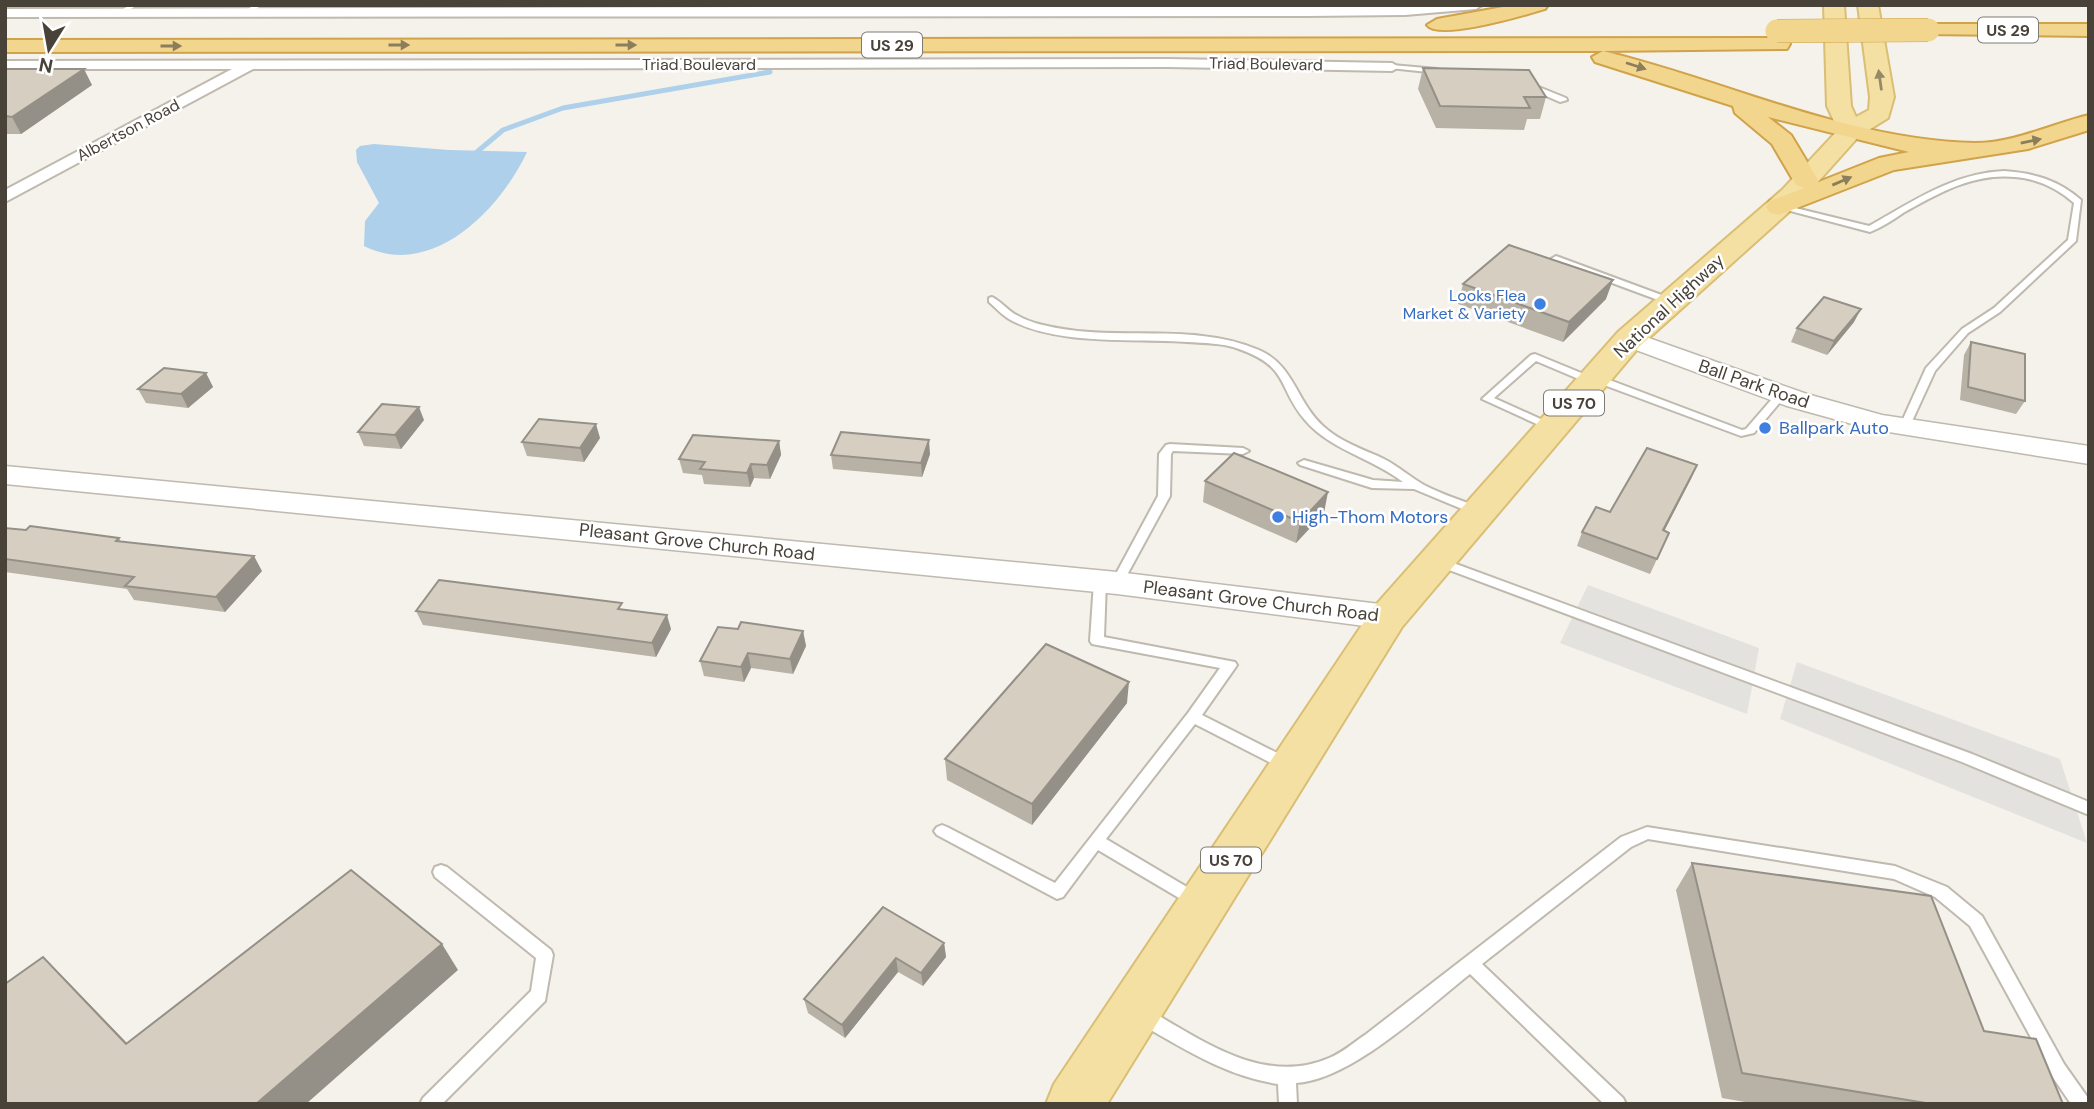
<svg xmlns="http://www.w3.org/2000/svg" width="2094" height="1109" font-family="'DM Sans',sans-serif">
<rect width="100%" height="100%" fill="#f4f2eb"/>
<path fill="#e3e2df" d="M1588 585 1759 648 1747 714 1560 643Z
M1797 662 2060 759 2087 843 1780 719Z"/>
<path fill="#aed0ea" d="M374 144 449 150 527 152C500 210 432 280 364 246L365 221 379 203 357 162 356 150 360 146Z"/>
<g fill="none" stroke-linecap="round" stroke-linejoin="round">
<path stroke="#aed0ea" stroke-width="5" d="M471 157 503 130 563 108 770 72"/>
<g stroke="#bfb9ae" stroke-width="4">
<path id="service" d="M130 5H138L121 14 116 13Z
M254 5H262L248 14H244V12Z
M1392 65 1437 69 1441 71 1437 73 1390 68V66Z
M1524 81 1566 98 1567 100 1560 102 1521 85 1520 83Z
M2004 171C2034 173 2058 180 2081 200L2076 241 2000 312 1968 333 1935 371 1908 430H1900L1899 428 1926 368 1962 329 1994 308 2068 240 2074 203C2057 188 2038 179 2015 177 1973 173 1939 193 1903 213 1893 220 1882 227 1870 232L1775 207 1779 204 1869 226C1912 202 1953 173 2004 171Z
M1556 256 1675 300 1677 302 1675 304H1669L1553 261 1551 259Z
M992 297C1000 301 1006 308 1013 313 1021 318 1033 323 1043 325 1113 343 1192 321 1259 350 1294 365 1297 403 1323 426 1340 442 1363 449 1384 459 1398 466 1410 477 1424 485 1443 495 1464 501 1483 509L1485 512 1479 516 1414 489 1372 488 1300 465 1298 463 1304 460 1373 480 1403 482C1372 458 1330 450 1305 420 1277 387 1290 367 1239 349 1223 343 1204 343 1187 342 1134 338 1056 346 1009 319 1002 315 995 307 989 302V298Z
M1535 354 1591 377 1599 376 1742 430 1746 429 1778 392H1786L1787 394 1754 433 1741 436 1596 382 1588 383 1536 361 1494 398 1556 426 1557 428 1556 430 1552 431 1482 399 1531 355Z
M1170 444 1243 448 1249 451 1243 454 1173 451 1171 454 1170 496 1121 586H1113L1111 583 1158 496 1159 454 1166 445Z
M1437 557 1972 754 2089 802V815L1962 762 1433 564 1431 561 1433 558Z
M1100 578 1106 582 1104 637 1235 662 1237 665 1235 668 1202 715 1293 761 1295 765 1293 769 1288 771 1283 769 1195 724 1106 839 1202 896 1204 901 1202 906 1196 908 1098 850 1063 897 1057 899 937 835 934 831 937 827 942 825 947 827 1055 883 1188 713 1220 668 1092 644 1090 641 1094 582Z
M1647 827 1895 866 1947 887 1982 916 2064 1064 2088 1098 2089 1104H2071L2052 1076 1970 926 1935 897 1894 879 1648 839 1631 847 1482 964 1623 1098 1626 1104H1604L1470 974C1427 1008 1351 1080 1296 1083L1297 1104H1279L1278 1084C1225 1076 1183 1048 1137 1022L1134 1016 1137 1010 1143 1008 1149 1010C1203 1041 1264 1086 1329 1058 1342 1053 1353 1043 1365 1035L1621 837Z
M441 865 447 867 551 950 553 955 545 1001 442 1104H420L423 1098 531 991 536 958 435 877 433 872 435 867Z"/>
</g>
<g stroke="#bfb9ae" stroke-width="4">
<path id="minor" d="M1482 5 1476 9 1405 15 1307 16 5 17V9Z
M1167 59 1392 63 1399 67 1392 71 1167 67 253 69 5 202V190L232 69H5V61Z"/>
</g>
<g stroke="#bfb9ae" stroke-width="3">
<path id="tertiary" d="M1629 331 1807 394 1882 415 2089 446V464L1870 429 1787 406 1620 344 1616 339 1620 334Z
M5 466 1117 572 1388 605 1400 609 1405 617 1400 625 1388 629 1117 594 5 484Z"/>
</g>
<g stroke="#d9be74" stroke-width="4">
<path id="primary" d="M1824 5H1844L1851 106 1856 117 1869 110 1870 97 1858 5H1878L1894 97 1888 118 1859 136 1800 202 1640 346 1402 627 1107 1104H1046L1054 1084 1374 607 1618 332 1782 190 1838 130 1827 106Z"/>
</g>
<g stroke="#d0a249" stroke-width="4">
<path id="trunk" d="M1514 5H1548L1545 9C1525 15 1439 41 1427 25L1437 19Z
M1928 24H2089V36L1921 34 1918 30Z
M1779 38 1787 39 1790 44 1787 49 1603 51C1727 81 1846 140 1975 143 2014 143 2052 124 2089 115V130L2028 149 1894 170 1779 215 1770 213 1766 207 1770 201 1804 188 1796 185 1772 144 1735 113 1733 106 1595 62 1592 57 1603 51 5 52V40ZM1768 117 1909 152 1879 158 1816 183 1818 180 1791 135Z"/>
</g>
<use href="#service" fill="#fff" fill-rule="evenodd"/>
<use href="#minor" fill="#fff" fill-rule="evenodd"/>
<use href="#tertiary" fill="#fff" fill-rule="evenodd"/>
<use href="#primary" fill="#f5e0a3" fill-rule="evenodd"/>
<use href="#trunk" fill="#f3d68e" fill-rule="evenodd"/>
<g stroke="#d0a249" stroke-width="24" stroke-linecap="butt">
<path id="trunk-bridge" d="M1777 31 1928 30"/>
</g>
<use href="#trunk-bridge" stroke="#f3d68e" stroke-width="23"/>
</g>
<path fill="#b7b1a6" d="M1423 68 1546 97 1540 119H1527L1524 130 1436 128 1418 89Z
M5 69 92 85 21 134H5Z
M1463 284 1606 299 1563 342 1458 304Z
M1854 322 1827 355 1791 342 1797 328Z
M1971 342 2025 401 2016 414 1960 400 1964 355Z
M206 373 213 387 188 408 146 403 138 389Z
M424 420 401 449 364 446 358 432Z
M600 438 584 462 527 456 522 442Z
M779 441 781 455 770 479 754 478 750 487 704 484 702 475 683 473 679 459Z
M930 454 922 477 833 469 831 455Z
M1697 465 1664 531 1669 533 1650 574 1577 546 1582 532 1610 512Z
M1205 481 1324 513 1296 543 1203 502Z
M5 528 119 538 121 542 262 571 225 612 134 600 127 589 5 572Z
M624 610 671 629 656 657 423 625 416 611Z
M738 629 803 631 806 646 793 674 751 668 744 682 704 676 700 661Z
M1127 703 1032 825 947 780 945 759Z
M1692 863 1984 1031 2063 1104H1757L1722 1098 1676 890Z
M883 907 944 943 946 957 923 986 898 972 845 1038 808 1013 804 999Z"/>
<path fill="#959087" d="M84 69 92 85 21 134 12 117Z
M1613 280 1606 299 1563 342 1569 322Z
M1861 309 1854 322 1827 355 1834 341Z
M206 373 213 387 188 408 181 394Z
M419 407 424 420 401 449 395 435Z
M596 424 600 438 584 462 580 448Z
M929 440 930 454 922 477 921 463Z
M779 441 781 455 770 479 767 465Z
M751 464 754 478 750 487 747 473Z
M1697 465 1691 479 1657 545 1663 530Z
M1328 492 1324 513 1296 543 1300 522Z
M254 556 262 571 225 612 216 597Z
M667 615 671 629 656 657 652 643Z
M803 631 806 646 793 674 790 659Z
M748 653 751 668 744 682 741 667Z
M1129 682 1127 703 1032 825V804Z
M944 943 946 957 923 986 921 973Z
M442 944 458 970 306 1104H256Z
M43 957 70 984 152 1069 126 1044Z
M896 958 898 972 845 1038 842 1025Z"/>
<path fill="#d5cec1" stroke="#959087" stroke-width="2" d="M1423 68 1529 70 1546 97H1524L1530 108 1440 106Z
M5 69H84L12 117 5 116Z
M1509 245 1613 280 1569 322 1463 284Z
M1824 297 1861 309 1834 341 1797 328Z
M1971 342 2025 354V401L1968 387Z
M164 368 206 373 181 394 138 389Z
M382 404 419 407 395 435 358 432Z
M539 419 596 424 580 448 522 442Z
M841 432 929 440 921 463 831 455Z
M693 435 779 441 767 465 751 464 747 473 700 469 705 462 679 459Z
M1647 448 1697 465 1663 530 1669 533 1657 559 1582 532 1596 507 1610 512Z
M1234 453 1328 492 1300 522 1205 481Z
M30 526 119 538 116 541 254 556 216 597 125 586 134 577 5 559V528L26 530Z
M439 580 622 603 618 609 667 615 652 643 416 611Z
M741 622 803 631 790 659 748 653 741 667 700 661 718 627 738 629Z
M1046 644 1129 682 1032 804 945 759Z
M1692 863 1931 896 1984 1031 2036 1039 2063 1104H1932L1742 1073Z
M351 870 442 944 256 1104H5V984L43 957 126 1044Z
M883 907 944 943 921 973 896 958 842 1025 804 999Z"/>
<defs><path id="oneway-solid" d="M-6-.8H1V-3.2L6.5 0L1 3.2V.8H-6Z" transform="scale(1.75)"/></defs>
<g fill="#8c7d5b">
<use href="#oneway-solid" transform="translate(399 45)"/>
<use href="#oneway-solid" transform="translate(626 45)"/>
<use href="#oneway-solid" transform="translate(171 46)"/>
<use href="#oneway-solid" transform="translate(1636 66) rotate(18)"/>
<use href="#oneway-solid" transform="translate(2031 141) rotate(-11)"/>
<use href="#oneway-solid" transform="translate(1842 181) rotate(-23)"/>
</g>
<use fill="#968969" href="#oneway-solid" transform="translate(1880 80) rotate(-98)"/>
<g fill="#3f7fe0" stroke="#fff" stroke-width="2.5">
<circle cx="1540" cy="304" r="7"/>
<circle cx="1765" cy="428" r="7"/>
<circle cx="1278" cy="517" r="7"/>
</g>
<g text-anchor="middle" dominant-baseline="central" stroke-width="5" stroke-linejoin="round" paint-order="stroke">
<g fill="#fff" stroke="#7f7b74" stroke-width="2">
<rect x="1978" y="17.5" width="60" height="25" rx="5"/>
<rect x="862" y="32.5" width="60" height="25" rx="5"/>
<rect x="1544" y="390.5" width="60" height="25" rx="5"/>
<rect x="1201" y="847.5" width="60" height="25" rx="5"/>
</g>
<g font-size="16" font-weight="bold" fill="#484239">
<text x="2008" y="30">US 29</text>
<text x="892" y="45">US 29</text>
<text x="1574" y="403">US 70</text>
<text x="1231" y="860">US 70</text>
</g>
<g font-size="16" fill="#484239" stroke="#fff">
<text x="699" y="64">Triad Boulevard</text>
<text transform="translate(1266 64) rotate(1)">Triad Boulevard</text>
<text transform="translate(128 130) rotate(-28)">Albertson Road</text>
</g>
<g font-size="16" fill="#366cbe" stroke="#fff" text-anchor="end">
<text x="1526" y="295">Looks Flea<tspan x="1526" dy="18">Market &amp; Variety</tspan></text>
</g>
<g font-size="18" fill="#484239" stroke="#fff">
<text transform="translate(1669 306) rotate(-43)">National Highway</text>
<text transform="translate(1754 384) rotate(19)">Ball Park Road</text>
<text transform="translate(697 542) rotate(6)">Pleasant Grove Church Road</text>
<text transform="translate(1261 601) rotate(7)">Pleasant Grove Church Road</text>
</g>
<g font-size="18" fill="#366cbe" stroke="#fff" text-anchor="start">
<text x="1779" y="428">Ballpark Auto</text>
<text x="1292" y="517">High-Thom Motors</text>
</g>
</g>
<rect width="2094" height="1109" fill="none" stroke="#484239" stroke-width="14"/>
<g transform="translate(49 49) rotate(191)" stroke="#ffffff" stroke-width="5" paint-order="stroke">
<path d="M0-5L12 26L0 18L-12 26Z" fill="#484239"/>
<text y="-10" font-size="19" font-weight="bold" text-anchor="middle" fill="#484239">N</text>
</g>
</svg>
